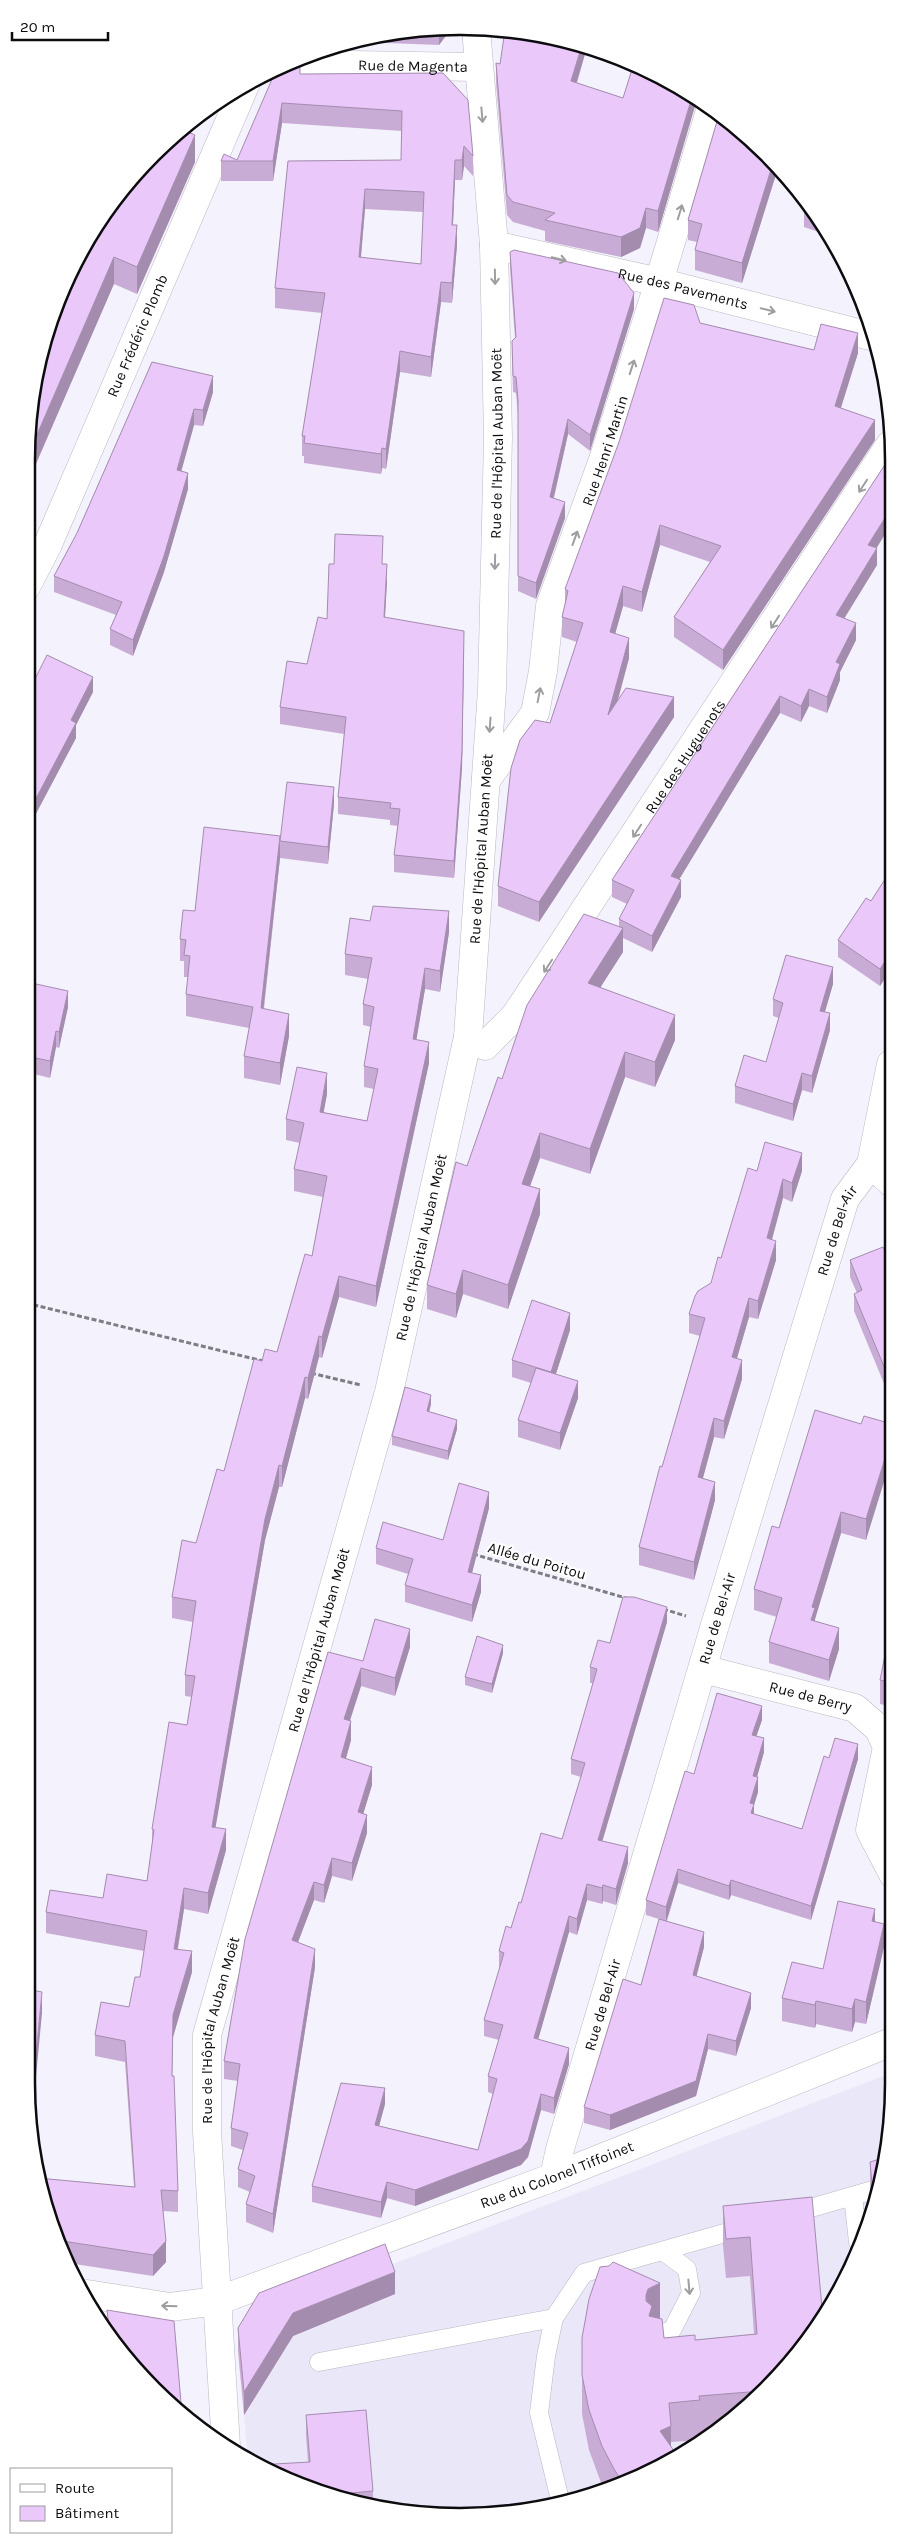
<svg xmlns="http://www.w3.org/2000/svg" width="920" height="2543" font-family="Karla,sans-serif">
<rect width="100%" height="100%" fill="#f4f2fc"/>
<path fill="#eae7f8" d="M894 2072 879 2195 820 2324 767 2390 701 2443 572 2502 488 2516 404 2513 268 2472 248 2459 239 2363 270 2311Z"/>
<g fill="none" stroke-linecap="round" stroke-linejoin="round">
<g stroke="#bab8c2" stroke-width="19">
<path id="lane" d="M853 2196 858 2242
M790 2214 880 2188
M656 2336 672 2330 691 2293 687 2269 663 2251
M319 2362 554 2318
M561 2504 539 2413 546 2356 554 2318 584 2273 746 2227"/>
</g>
<g stroke="#bab8c2" stroke-width="29">
<g id="street">
<path id="s1" d="M289 64 477 67"/>
<path id="s2" d="M494 245 659 282 870 336"/>
<path id="s3" d="M26 587 48 544 246 83"/>
<path id="s4" d="M468 1037 485 1046 515 1016 890 445"/>
<path d="M871 1164 892 1183"/>
<path id="s5" d="M703 1669 855 1708 879 1729 887 1747 870 1830 893 1874"/>
<path id="s6" d="M554 2177 560 2149 715 1625 845 1199 871 1164 891 1064"/>
<path id="s7" d="M87 2294 170 2307 217 2301 554 2177 894 2041"/>
</g>
</g>
<g stroke="#bab8c2" stroke-width="29">
<g id="secondary">
<path id="s8" d="M486 780 535 713 543 671 550 606 604 457 659 282 710 111"/>
<path id="s9" d="M226 2446 207 2132V2035L389 1392 468 1037 492 690 498 438 494 245 476 28"/>
</g>
</g>
<path stroke="#7e7d83" stroke-width="3" stroke-dasharray="5 2.5" stroke-linecap="butt" d="M26 1303 263 1361
M311 1373 361 1385
M473 1554 626 1598
M663 1609 686 1616"/>
<use href="#lane" stroke="#fff" stroke-width="18"/>
<use href="#street" stroke="#fff" stroke-width="28"/>
<use href="#secondary" stroke="#fff" stroke-width="28"/>
</g>
<path fill="#c9acd6" fill-rule="evenodd" d="M448 28V33L439 45 387 43V34L403 30Z
M572 41 587 47 577 83 623 98 695 106 658 232 646 228 640 248 621 257 545 241V231L513 222 507 215 496 83V63L500 64Z
M288 72 300 74 443 73 473 156V176L464 166 462 180H455L453 225 457 245 452 303 441 302 431 377 400 372 386 469 382 468 381 474 304 463V456H302V436L322 313 275 308V288L288 161 401 160 402 131 282 123 273 181H221V161L237 160ZM365 209 423 212 421 264 361 258Z
M718 118 778 168 742 283 695 270V250L697 242 688 240V220Z
M195 162 137 294 114 284 71 268Z
M806 203 827 235 804 227V207Z
M510 252 634 309 590 451 568 434 554 498 565 518 536 599 518 591V416L516 393 513 392 512 356 515 338 510 268Z
M858 296 863 315 858 313Z
M700 323 814 350 858 353 841 408 875 440 723 670 674 637V617L710 562 660 545 642 612 623 606 615 634 629 658 618 701 674 717 539 922 498 906V886L577 642 562 637V617L565 604V589Z
M152 362 213 392 203 426 194 425 181 471 188 489 164 572 133 656 110 645V629L116 615 54 592V576L77 533Z
M890 457V526L876 548 877 565 844 618 856 640 840 672V680L827 713 809 706 801 722 780 713 679 879 681 897 652 952 623 938V952L600 987 675 1040 655 1087 625 1077 590 1174 540 1158 530 1186 540 1214 508 1309 463 1294 456 1318 427 1309V1285L467 1166 502 1079 619 927V919L627 904 612 897V880Z
M382 564 387 581 385 617 464 648 462 768 454 878 394 872V855L398 826 390 825V820L338 814V797L344 734 280 724V707L307 664 327 619Z
M93 692 76 725V738L31 823 26 820V697Z
M334 804 328 864 280 858V841Z
M280 858 264 1009 289 1036 280 1085 244 1078V1056L249 1028 186 1016V994L188 977H184V961H180V939L195 911Z
M891 870V969L880 986 838 957V940L871 901Z
M449 932 440 992 425 989 416 1039 429 1063 376 1307 339 1297 322 1358 319 1357 308 1399 305 1398 282 1487H279L265 1540 215 1827 226 1850 208 1914 184 1909 178 1949 192 1972 173 2037 172 2076 178 2191V2212L163 2211 166 2262 153 2276 68 2263 59 2249 38 2178 134 2187 125 2062 95 2056V2035L129 2007 140 1977 144 1951 46 1933V1912L103 1898 147 1881 152 1844V1829L187 1725 192 1697 185 1696V1675L193 1622 172 1618V1597L196 1543 224 1471 262 1361 277 1352 312 1256 323 1197 294 1191V1169L300 1143 286 1140V1119L327 1094 323 1112 367 1121 374 1089 364 1087V1066L371 1027 363 1025V1004L368 979 345 975V954Z
M833 984 825 1012 830 1030 812 1093 802 1090 793 1121 735 1103V1086L766 1062 779 1018 773 1016V999Z
M26 988 68 1007 59 1048 56 1047 50 1078 26 1072Z
M757 1171H802L792 1202 783 1198 772 1240 776 1260 758 1319 749 1317 737 1358 742 1379 724 1439 714 1437 703 1478 715 1500 694 1580 639 1565V1547L700 1336 689 1333V1314L711 1283Z
M850 1260 892 1266V1397L890 1398 854 1311V1294L857 1293 850 1277Z
M570 1330 556 1374 578 1398 560 1450 518 1437V1420L531 1383 512 1377V1360Z
M431 1404 429 1412 457 1429 448 1460 392 1445V1436Z
M861 1424H892L866 1540 841 1533 815 1619V1621L839 1649 829 1681 769 1663V1642L777 1617 754 1610V1589L779 1528Z
M489 1508 472 1573 481 1592 472 1622 405 1602V1585L408 1574 376 1564V1548L443 1540Z
M667 1622 602 1841 628 1863 616 1905 603 1901 602 1904 587 1900 577 1935 569 1932 538 2039 569 2064 554 2114 541 2110 528 2157 521 2165 415 2206 387 2198 381 2218 312 2202V2186L385 2104 379 2126 478 2150 493 2094 488 2092V2076L499 2040 484 2036V2020L500 1967H499V1951L511 1928 521 1903 562 1839 581 1777 571 1774V1759L593 1683H590V1667L610 1643Z
M893 1636V1707L880 1704V1680Z
M410 1647 395 1696 361 1686 350 1721 351 1740 346 1759 372 1785 363 1814 367 1833 352 1881 332 1876 324 1903 314 1900 298 1942 315 1967 273 2233 246 2222V2204L250 2192 238 2187V2169L243 2150 231 2146V2128L238 2081 224 2079V2061L363 1661Z
M503 1653 492 1693 465 1685V1677Z
M762 1720 756 1736 764 1752 757 1777 758 1792 754 1805V1814L802 1829 829 1758 858 1759 811 1920 731 1895 729 1900 678 1883 667 1921 704 1947 696 1976 751 2008 736 2056 708 2049 696 2096 610 2130 584 2123V2107L641 1985 659 1919 646 1915V1900L694 1774Z
M875 1921 884 1947 866 2024 855 2022 852 2032 816 2024 815 2028 782 2021V1998L823 1969Z
M870 2162 879 2195 871 2212 870 2202Z
M812 2197 767 2390 712 2435 700 2436V2440L671 2442V2447L677 2455 603 2488 589 2450 582 2414V2338L609 2266 660 2319 664 2338 695 2340 754 2334 750 2276 726 2278 723 2245V2206Z
M395 2294 293 2336 244 2415 238 2351V2328Z
M306 2415 373 2491V2504L268 2472 308 2462 306 2435Z"/>
<path fill="#a48cae" d="M448 28V33L439 45V29Z
M582 45 587 47 571 101V81Z
M692 97 698 102 695 106 658 232V211Z
M282 103V123L273 181V161Z
M195 135V162L137 294V267Z
M464 146V166L462 180V160Z
M455 160V180L452 245V225Z
M773 163 778 168 742 283V263Z
M365 189V209L359 277V257Z
M646 208V228L640 248 621 257V237Z
M457 225V245L452 303V283Z
M114 257V284L26 487V460Z
M441 282V302L431 377V357Z
M634 293V309L590 451V435Z
M858 333V353L835 426V406Z
M400 351V372L386 469V449Z
M213 376V392L203 426V410Z
M194 409V425L177 487V470Z
M568 419V434L550 513V497Z
M875 420V440L723 670V650Z
M382 448V468L381 474V454Z
M188 473V489L164 572 133 656V640Z
M565 502V518L536 599V583Z
M890 510V526L868 562V545Z
M660 525V545L642 612V592Z
M877 548V565L836 632V615Z
M387 564V581L384 634V617Z
M623 586V606L610 652V632Z
M856 623V640L840 672V680L827 713V697L836 662Z
M629 638V658L608 735V715Z
M464 648 462 768 454 878V861Z
M93 677V692L76 725V738L31 823V808L71 720Z
M809 689V706L801 722V706Z
M780 696V713L671 893V876Z
M674 697V717L539 922V902Z
M334 787V804L328 864V847Z
M280 836V858L261 1030V1008Z
M681 880V897L652 952V936Z
M449 911V932L440 992V971Z
M623 928V952L588 1007V983Z
M891 952V969L880 986V969Z
M833 967V984L820 1028V1011Z
M425 968V989L413 1060V1039Z
M68 991V1007L59 1048V1032Z
M830 1013V1030L812 1093V1076Z
M289 1014V1036L280 1085V1063Z
M675 1015V1040L655 1087V1062Z
M56 1031V1047L50 1078V1061Z
M429 1042V1063L376 1307V1286Z
M625 1052V1077L590 1174V1149Z
M327 1073V1094L320 1133V1112Z
M802 1073V1090L793 1121V1104Z
M540 1133V1158L522 1209V1184Z
M802 1153V1171L792 1202V1183Z
M783 1179V1198L767 1257V1238Z
M540 1189V1214L508 1309V1285Z
M776 1241V1260L758 1319V1301Z
M463 1270V1294L456 1318V1294Z
M339 1276V1297L322 1358V1337Z
M749 1298V1317L732 1375V1357Z
M570 1313V1330L551 1389V1372Z
M319 1336V1357L308 1399V1378Z
M742 1360V1379L724 1439V1421Z
M305 1377V1398L282 1487V1466Z
M892 1380V1397L890 1398V1381Z
M578 1381V1398L560 1450V1433Z
M431 1395V1404L427 1420V1411Z
M714 1418V1437L698 1496V1477Z
M457 1420V1429L448 1460V1451Z
M892 1436V1456L866 1540V1519Z
M279 1465V1487L265 1540 212 1848V1827L265 1519Z
M715 1482V1500L694 1580V1562Z
M489 1492V1508L468 1588V1572Z
M841 1512V1533L815 1619V1629L811 1620 812 1607Z
M481 1575V1592L472 1622V1605Z
M667 1607V1622L598 1856V1840Z
M839 1628V1649L829 1681V1660Z
M410 1629V1647L395 1696V1678Z
M503 1645V1653L492 1693V1684Z
M361 1668V1686L344 1738V1719Z
M762 1706V1720L752 1749V1735Z
M351 1721V1740L341 1775V1757Z
M764 1738V1752L753 1791V1776Z
M858 1744V1759L811 1920V1906Z
M372 1767V1785L358 1831V1812Z
M758 1777V1792L754 1805V1818L751 1828 750 1803Z
M367 1815V1833L352 1881V1863Z
M226 1829V1850L208 1914V1893Z
M628 1847V1863L616 1905V1889Z
M332 1858V1876L324 1903V1885Z
M678 1869V1883L666 1922V1907Z
M731 1880V1895L729 1900V1886Z
M314 1882V1900L292 1958V1940Z
M587 1884V1900L577 1935V1919Z
M603 1885V1901L602 1904V1888Z
M184 1888V1909L174 1970V1949Z
M875 1909V1932L872 1921Z
M569 1916V1932L534 2054V2038Z
M884 1924V1947L866 2024V2002Z
M704 1932V1947L693 1990V1975Z
M315 1949V1967L273 2233V2214Z
M192 1951V1972L173 2037 172 2097 173 2015Z
M42 1992V2013L31 2129 30 2118Z
M751 1993V2008L736 2056V2041Z
M855 1999V2022L852 2032V2009Z
M816 2001V2024L815 2028V2005Z
M708 2034V2049L696 2096 610 2130V2115Z
M569 2048V2064L554 2114V2098Z
M385 2088V2104L375 2141V2125Z
M541 2094V2110L528 2157 521 2165 415 2206V2190L521 2149Z
M387 2182V2198L381 2218V2202Z
M166 2241V2262L153 2276V2255Z
M395 2272V2294L293 2336 244 2415V2392L293 2313Z
M660 2283V2323L648 2329 646 2295 648 2289Z
M671 2426V2457L660 2431Z"/>
<path fill="#eac8f9" stroke="#a48cae" fill-rule="evenodd" d="M505 30 572 41 582 45 571 81 623 98 633 66 677 85 692 97 658 211 646 208 640 228 621 237 545 220 555 213 513 202 507 195 496 63 500 64Z
M288 64 287 72 300 65V74L443 73 468 100 473 156 464 146 462 160H455L452 225H457L452 283 441 282 431 357 400 351 386 449 382 448 381 454 304 443 305 436H302L325 293 275 288 288 161 401 160 402 111 282 103 273 161H221L224 154 237 160 276 70ZM365 189 424 192 421 264 359 257Z
M718 118 773 163 742 263 695 250 702 224 688 220Z
M181 129 195 135 137 267 114 257 26 460 41 348 71 268 116 196 174 134Z
M806 203 809 209 804 207Z
M514 250 618 273 634 293 590 435 568 419 550 497 565 502 536 583 518 576V400L516 377 513 376 512 341 516 337 510 252Z
M664 298 694 305 700 323 814 350 821 324 858 333 835 406 875 420 723 650 674 617 721 546 660 525 642 592 623 586 610 632 629 638 608 715 626 688 674 697 539 902 498 886 511 768 520 740 535 720 550 723 583 623 562 617 568 591 565 589 619 442Z
M152 362 213 376 203 410 194 409 177 470 188 473 164 556 133 640 110 629 122 602 54 576 77 533Z
M890 457V510L868 545 877 548 836 615 856 623 836 662 840 664 827 697 809 689 801 706 780 696 671 876 681 880 652 936 619 919 634 890 612 880Z
M335 534 383 536 382 564H387L384 617 464 631 462 751 454 861 394 855 400 809 390 808 391 803 338 797 346 717 280 707 287 661 307 664 318 617 327 619 329 564H334Z
M47 655 93 677 71 720 76 723 31 808 26 805V697Z
M287 782 334 787 328 847 280 841Z
M204 827 280 836 261 1008 289 1014 280 1063 244 1056 253 1007 186 994 190 956 184 955 186 940 180 939 183 910 195 911Z
M891 870V952L880 969 838 940 866 898 871 901Z
M373 906 449 911 440 971 425 968 413 1039 429 1042 376 1286 339 1276 322 1337 319 1336 308 1378 305 1377 282 1466 279 1465 265 1519 212 1827 226 1829 208 1893 184 1888 174 1949 192 1951 173 2015 172 2076H174L178 2191 161 2190 166 2241 153 2255 56 2240 38 2178 135 2187 125 2041 95 2035 101 2002 129 2007 135 1977H140L147 1931 46 1912 50 1890 103 1898 107 1874 147 1881 154 1830 152 1829 169 1722 187 1725 195 1676 185 1675 196 1601 172 1597 182 1540 196 1543 217 1469 224 1471 254 1359 262 1361 265 1349 277 1352 305 1254 312 1256 327 1176 294 1169 304 1123 286 1119 297 1067 327 1073 320 1112 367 1121 378 1069 364 1066 374 1007 363 1004 372 958 345 954 350 918 370 921Z
M584 914 623 928 588 983 675 1015 655 1062 625 1052 590 1149 540 1133 522 1184 540 1189 508 1285 463 1270 456 1294 427 1285 456 1162 467 1166 498 1077 502 1079 527 1005Z
M786 955 833 967 820 1011 830 1013 812 1076 802 1073 793 1104 735 1086 744 1055 766 1062 783 1003 773 999Z
M27 982 68 991 59 1032 56 1031 50 1061 26 1056V988Z
M765 1142 802 1153 792 1183 783 1179 767 1238 776 1241 758 1301 749 1298 732 1357 742 1360 724 1421 714 1418 698 1477 715 1482 694 1562 639 1547 660 1466 662 1467 705 1318 689 1314 695 1296 698 1291 711 1283 718 1257 721 1258 748 1168 757 1171Z
M883 1247 892 1266V1380L890 1381 854 1294 862 1290 850 1260Z
M532 1300 570 1313 551 1372 512 1360Z
M536 1368 578 1381 560 1433 518 1420Z
M405 1387 431 1395 427 1411 457 1420 448 1451 392 1436Z
M815 1410 861 1424 864 1416 892 1424V1436L866 1519 841 1512 812 1607 815 1608 811 1620 839 1628 829 1660 769 1642 782 1598 754 1589 772 1526 779 1528Z
M459 1483 489 1492 468 1572 481 1575 472 1605 405 1585 413 1559 376 1548 383 1522 443 1540Z
M623 1597H634L667 1607 598 1840 628 1847 616 1889 603 1885 602 1888 587 1884 577 1919 569 1916 534 2038 569 2048 554 2098 541 2094 528 2141 521 2149 415 2190 387 2182 381 2202 312 2186 341 2083 385 2088 375 2125 478 2150 497 2079 488 2076 503 2025 484 2020 504 1953 499 1951 506 1926 511 1928 519 1902 521 1903 541 1833 562 1839 585 1763 571 1759 597 1669 590 1667 598 1640 610 1643Z
M375 1619 410 1629 395 1678 361 1668 344 1719 351 1721 341 1757 372 1767 358 1812 367 1815 352 1863 332 1858 324 1885 314 1882 292 1940 315 1949 273 2214 246 2204 255 2176 238 2169 248 2133 231 2128 240 2064 224 2061 245 1939 328 1652 363 1661Z
M889 1635 893 1636V1683L880 1680Z
M477 1636 503 1645 492 1684 465 1677Z
M717 1693 762 1706 752 1735 764 1738 753 1776 758 1777 750 1803 754 1804 751 1813 802 1829 824 1756 829 1758 835 1738 858 1744 811 1906 731 1880 729 1886 678 1869 666 1907 646 1900 685 1771 694 1774Z
M838 1901 875 1909 872 1921 884 1924 866 2002 855 1999 852 2009 816 2001 815 2005 782 1998 792 1962 823 1969Z
M659 1919 704 1932 693 1975 751 1993 736 2041 708 2034 696 2081 610 2115 584 2107 623 1979 641 1985Z
M26 1989 42 1992 30 2118 26 2083Z
M883 2158H884L879 2195 874 2206 870 2162Z
M812 2197 823 2319 820 2324 767 2390 762 2393V2391L699 2396 700 2400 669 2403 671 2426 660 2431 677 2455 621 2480 614 2469 602 2446 589 2410 582 2375V2338L589 2299 600 2267 609 2266 613 2262 660 2283 648 2289 646 2295V2301L652 2306 649 2316 662 2319 664 2338 695 2335V2340L757 2334 750 2237 726 2239 723 2206Z
M385 2244 395 2272 293 2313 244 2392 238 2328 259 2293Z
M107 2310 174 2321 182 2414 134 2369 108 2327H109Z
M366 2410 373 2491 340 2494 268 2472 257 2465 310 2462 306 2415Z"/>
<defs><path id="oneway-shaft" d="M-6 0H5M1.5-3L5.5 0L1.5 3" fill="none" stroke-width="1.6" stroke-linecap="round" stroke-linejoin="round" transform="scale(1.25)"/></defs>
<g stroke="#9e9d9f">
<use href="#oneway-shaft" transform="translate(482 115) rotate(85)"/>
<use href="#oneway-shaft" transform="translate(680 212) rotate(-73)"/>
<use href="#oneway-shaft" transform="translate(559 259) rotate(13)"/>
<use href="#oneway-shaft" transform="translate(495 277) rotate(89)"/>
<use href="#oneway-shaft" transform="translate(768 310) rotate(14)"/>
<use href="#oneway-shaft" transform="translate(632 367) rotate(-72)"/>
<use href="#oneway-shaft" transform="translate(863 486) rotate(123)"/>
<use href="#oneway-shaft" transform="translate(575 538) rotate(-70)"/>
<use href="#oneway-shaft" transform="translate(495 562) rotate(91)"/>
<use href="#oneway-shaft" transform="translate(775 622) rotate(123)"/>
<use href="#oneway-shaft" transform="translate(539 695) rotate(-79)"/>
<use href="#oneway-shaft" transform="translate(490 725) rotate(94)"/>
<use href="#oneway-shaft" transform="translate(637 831) rotate(123)"/>
<use href="#oneway-shaft" transform="translate(548 966) rotate(123)"/>
<use href="#oneway-shaft" transform="translate(689 2287) rotate(85)"/>
<use href="#oneway-shaft" transform="translate(169 2306) rotate(-178)"/>
</g>
<g text-anchor="middle" dominant-baseline="central" stroke-width="4.5" stroke-linejoin="round" paint-order="stroke">
<g font-size="15" fill="#0c0b0e" stroke="#fff">
<text stroke="none"><textPath href="#s1" startOffset="124">Rue de Magenta</textPath></text>
<text stroke="none"><textPath href="#s2" startOffset="194">Rue des Pavements</textPath></text>
<text stroke="none"><textPath href="#s3" startOffset="275">Rue Frédéric Plomb</textPath></text>
<text stroke="none"><textPath href="#s9" startOffset="2038">Rue de l'Hôpital Auban Moët</textPath></text>
<text stroke="none"><textPath href="#s8" startOffset="356">Rue Henri Martin</textPath></text>
<text stroke="none"><textPath href="#s4" startOffset="372">Rue des Huguenots</textPath></text>
<text stroke="none"><textPath href="#s9" startOffset="1632">Rue de l'Hôpital Auban Moët</textPath></text>
<text stroke="none"><textPath href="#s6" startOffset="988">Rue de Bel-Air</textPath></text>
<text stroke="none"><textPath href="#s9" startOffset="1228">Rue de l'Hôpital Auban Moët</textPath></text>
<text transform="translate(537 1561) rotate(16)">Allée du Poitou</text>
<text stroke="none"><textPath href="#s6" startOffset="582">Rue de Bel-Air</textPath></text>
<text stroke="none"><textPath href="#s9" startOffset="822">Rue de l'Hôpital Auban Moët</textPath></text>
<text stroke="none"><textPath href="#s5" startOffset="111">Rue de Berry</textPath></text>
<text stroke="none"><textPath href="#s6" startOffset="179">Rue de Bel-Air</textPath></text>
<text stroke="none"><textPath href="#s9" startOffset="418">Rue de l'Hôpital Auban Moët</textPath></text>
<text stroke="none"><textPath href="#s7" startOffset="494">Rue du Colonel Tiffoinet</textPath></text>
</g>
</g>
<path d="M0 0H920V2543H0ZM460 35H460A425 425 0 0 1 885 460V2083A425 425 0 0 1 460 2508H460A425 425 0 0 1 35 2083V460A425 425 0 0 1 460 35Z" fill="#fff" fill-rule="evenodd"/>
<path fill="none" stroke="#0c0b0e" stroke-width="2.5" d="M460 35H460A425 425 0 0 1 885 460V2083A425 425 0 0 1 460 2508H460A425 425 0 0 1 35 2083V460A425 425 0 0 1 460 35Z"/>
<rect x="10" y="2468" width="162" height="65" fill="#ffffff" stroke="#9e9d9f"/>
<rect x="20" y="2484" width="25" height="8" fill="#ffffff" stroke="#9e9d9f"/>
<text x="55" y="2493" font-size="15" fill="#0c0b0e">Route</text>
<rect x="20" y="2506" width="25" height="15" fill="#eac8f9" stroke="#9e9d9f"/>
<text x="55" y="2518" font-size="15" fill="#0c0b0e">Bâtiment</text>
<path d="M12 32v8h96v-8" fill="none" stroke="#0c0b0e" stroke-width="2.5"/>
<text x="20" y="32" font-size="15" fill="#0c0b0e" stroke="#ffffff" stroke-width="4" paint-order="stroke">20 m</text>
</svg>
